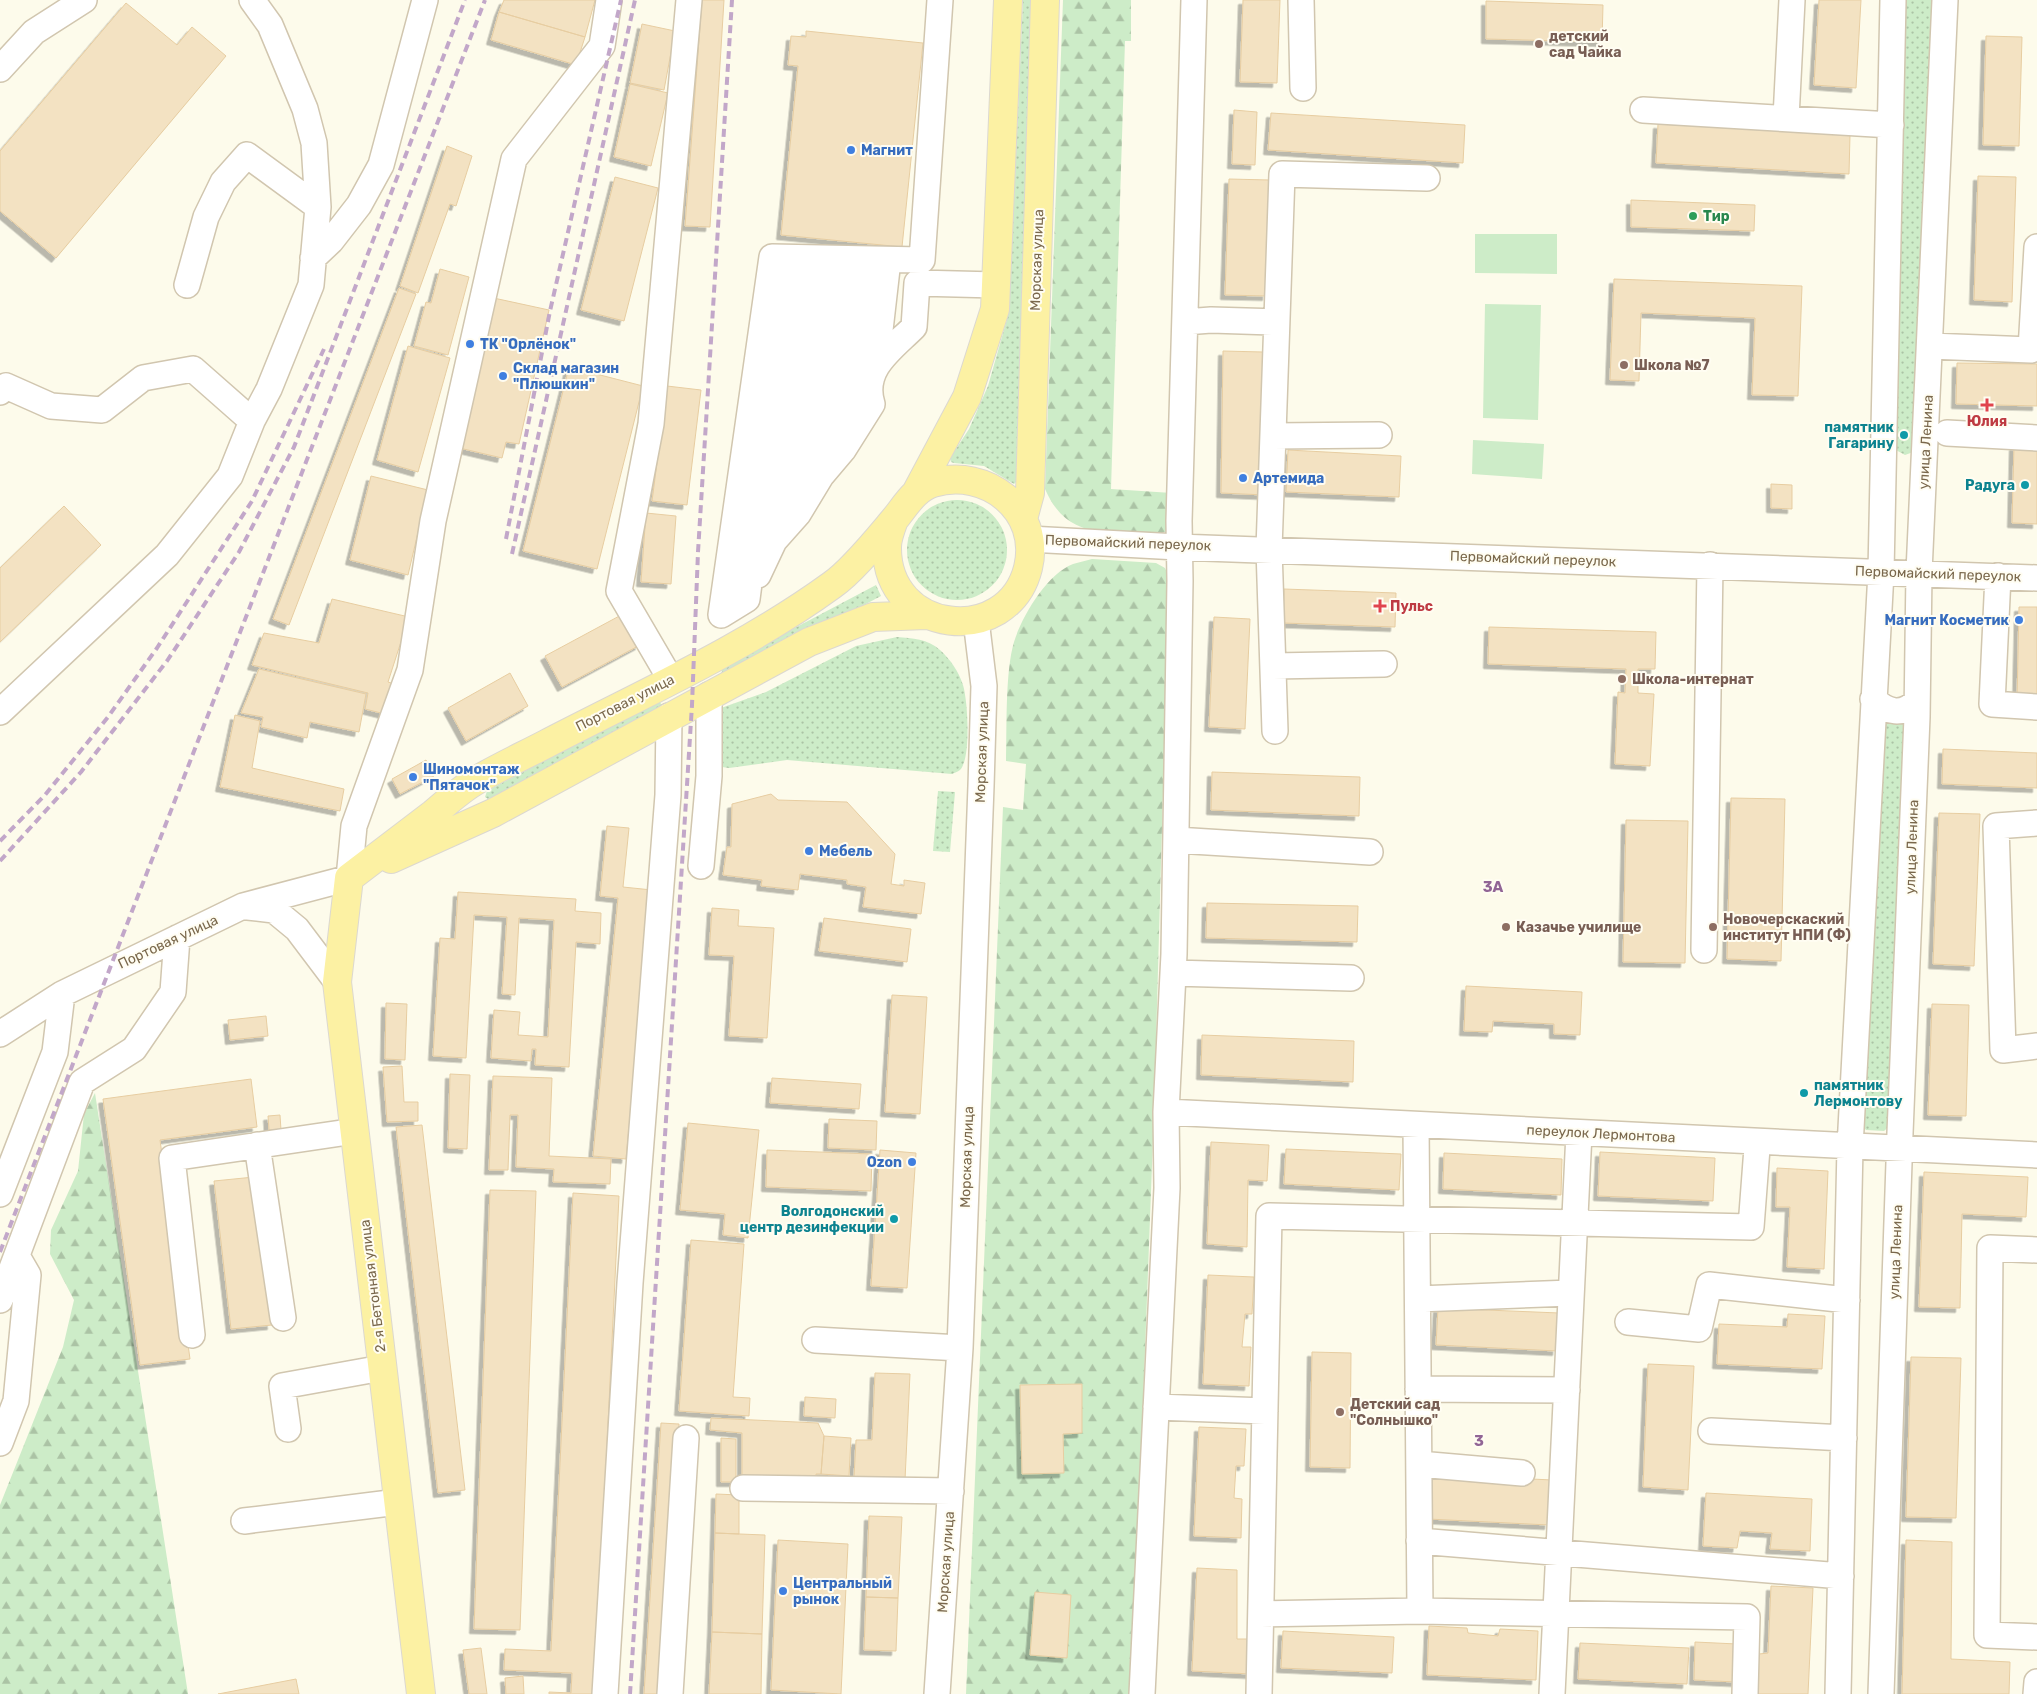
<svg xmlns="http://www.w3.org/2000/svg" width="2037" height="1694" font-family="Rubik,sans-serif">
<defs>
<pattern id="grass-dots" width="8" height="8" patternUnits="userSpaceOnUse" patternTransform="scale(1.25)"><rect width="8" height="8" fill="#cdecc8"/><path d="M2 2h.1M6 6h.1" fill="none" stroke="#abc3a5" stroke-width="1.8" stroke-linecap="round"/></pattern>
<pattern id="forest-firs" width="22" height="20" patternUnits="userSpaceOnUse" patternTransform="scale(1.25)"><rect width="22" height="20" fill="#cdecc8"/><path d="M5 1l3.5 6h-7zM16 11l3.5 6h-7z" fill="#abc3a5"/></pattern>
<filter id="shadow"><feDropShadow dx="-4.5" dy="4.5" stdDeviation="0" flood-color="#0004"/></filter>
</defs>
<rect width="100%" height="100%" fill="#fdfbeb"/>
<path fill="url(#grass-dots)" d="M1023 0H1034L1018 446 1017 481 1014 484 984 466 954 463 951 462 950 458 969 429 988 386 1009 312Z
M1903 0H1936L1916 451 1905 455 1894 449Z
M907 550a50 50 0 1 1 100 0a50 50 0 1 1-100 0Z
M876 585 881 596 728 677 721 675 723 666Z
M897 637C912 638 928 639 940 650 950 659 959 672 963 685 968 702 970 750 963 765 961 771 957 772 952 774L787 760 729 768 722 767 719 759 721 708 766 692 856 646Z
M659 700 664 710 491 801 485 797 487 791Z
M1880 718 1899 720 1909 726 1892 1124 1884 1131 1866 1130 1858 1121Z
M938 791 955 792 950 852 933 851Z"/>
<path fill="url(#forest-firs)" d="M1063 0H1131V41H1125L1111 489 1172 493 1167 531 1159 534C1109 531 1068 542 1045 489Z
M1092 559 1156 563 1165 568 1169 577 1154 1113 1132 1694H966L1003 807 1023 810 1026 764 1006 761C1007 728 1005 672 1014 642 1022 616 1047 574 1073 564 1079 562 1086 561 1092 559Z
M95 1093 188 1694H0V1505L63 1347 74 1300 50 1254 51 1230 78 1171 84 1114Z"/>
<path fill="#cdecc8" d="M1475 234H1557V274L1475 273Z
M1485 304 1541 305 1538 420 1483 418Z
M1473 440 1544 444 1542 479 1472 474Z"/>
<path fill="#f3e2c2" stroke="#e7cda1" filter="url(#shadow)" d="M504 0H595L585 37 499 12Z
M702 0H724L710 227 685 226Z
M1243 0H1280L1277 83 1240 82Z
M1819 0H1861L1856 88 1814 85Z
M1486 1 1603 5 1602 42 1486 39Z
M126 3 177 45 192 27 226 56 56 258 0 211V151Z
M499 12 585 37 576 65 491 40Z
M642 24 675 31 664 90 630 83Z
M806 31 923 43 902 247 781 235 798 66 788 65 791 36 806 37Z
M1986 36 2022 37 2019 146 1983 145Z
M630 84 668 93 651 166 614 157Z
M1234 110 1257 112 1255 165 1232 164Z
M1271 113 1465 125 1463 163 1268 150Z
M1658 124 1850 135 1849 174 1656 163Z
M447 146 472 156 456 206 450 204 418 293 400 286Z
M1978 176 2016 177 2012 302 1974 300Z
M615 177 658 188 624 321 581 310Z
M1229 179 1270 180 1267 296 1225 295Z
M1631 200 1755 205 1754 231 1631 227Z
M440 269 469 277 448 355 414 346 426 302 431 303Z
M1614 279 1802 286 1798 396 1752 395 1755 318 1641 313 1639 381 1610 380Z
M399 288 416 294 289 625 273 619Z
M489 297 549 310 519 444 506 442 502 458 455 447Z
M408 346 450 358 418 472 377 460Z
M1223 351 1263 352 1261 462 1265 495 1221 493Z
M1957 363 2037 364V406L1956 404Z
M569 367 643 386 597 569 523 551Z
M667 386 701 390 687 505 652 501Z
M2014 446 2037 447V524L2012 523Z
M1288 450 1401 456 1399 497 1286 492Z
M371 476 428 490 408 575 350 560Z
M1771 484 1792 485V509L1771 508Z
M64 506 101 545 0 642V568Z
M646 513 676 516 671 584 641 582Z
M1284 589 1396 593 1395 627 1283 623Z
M332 599 409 617 388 682 394 684 385 714 365 709 368 693 252 665 264 633 319 643Z
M2019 607H2037V701H2017Z
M623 614 640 645 562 687 545 656Z
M1214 617 1250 619 1245 729 1209 727Z
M1489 627 1656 632 1655 669H1638V693L1654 694 1650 766 1615 764 1618 692 1625 693 1626 669 1488 664Z
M259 669 366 694 359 732 310 722 307 738 261 727 263 717 241 713Z
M510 673 528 706 466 741 448 708Z
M235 715 260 721 252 768 344 789 340 811 220 787Z
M1943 749 2037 753V788L1942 784Z
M426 760 434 776 400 794 392 779Z
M1212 772 1360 777 1359 816 1211 810Z
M771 794 778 800 847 802 895 854 891 884 904 886V880L925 883 921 914 863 907 866 887 847 884V880L800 874 798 890 761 886 762 880 723 875 727 847H731L732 804Z
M1731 798 1785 799 1781 961 1727 959Z
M1939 813 1980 814 1974 966 1933 964Z
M1626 820 1688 821 1685 963 1623 962Z
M607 826 629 828 623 887 652 890 626 1159 593 1156 618 898 600 896Z
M458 892 576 899 575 911 601 913 600 944 576 942 569 1067 535 1065 536 1049H532L531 1061 491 1058 494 1010 520 1012 518 1035 548 1037 554 920 519 918 515 995 502 994 507 917 474 915 466 1058 433 1056 440 938 455 939Z
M1207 903 1358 906 1357 942 1206 938Z
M712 908 739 910 738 926 774 928 767 1038 729 1036 734 956 709 955Z
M824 918 911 929 907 962 819 951Z
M1466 986 1582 992 1580 1035 1554 1034V1024L1493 1021 1492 1032 1464 1031Z
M892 995 927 997 920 1114 885 1112Z
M386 1003 407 1004 405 1060 385 1059Z
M1932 1004 1969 1005 1966 1116 1928 1115Z
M266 1016 268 1036 230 1040 228 1020Z
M1202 1035 1354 1041 1353 1082 1201 1075Z
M402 1066 404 1102H418V1121L387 1122 383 1067Z
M450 1074 470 1075 467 1149 448 1148Z
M493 1076 552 1078 549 1156 611 1159 610 1184 553 1182 554 1169 516 1167 518 1115H510L508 1170H489Z
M772 1078 861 1084 859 1109 770 1103Z
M251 1079 257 1127 160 1140 190 1359 140 1365 103 1099Z
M280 1115 281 1130H269L268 1116Z
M829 1119 877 1121 876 1150 828 1148Z
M688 1123 759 1130 748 1238 723 1235 725 1214 680 1210Z
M422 1125 465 1490 438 1493 396 1127Z
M1211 1142 1269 1145 1267 1181 1248 1180 1247 1247 1207 1244Z
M1286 1149 1401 1154 1399 1190 1284 1184Z
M767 1150 872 1154 871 1191 766 1187Z
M880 1150 916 1153 907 1288 871 1286Z
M1600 1152 1715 1158 1713 1201 1598 1196Z
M1444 1153 1562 1159 1561 1195 1443 1189Z
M1777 1168 1828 1171 1824 1269 1787 1267 1790 1207H1776Z
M1924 1172 2028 1177 2026 1217 1962 1214 1960 1308 1919 1307Z
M254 1177 272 1325 231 1329 214 1181Z
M490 1190 536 1191 520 1630 474 1629Z
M573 1193 619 1196 595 1694H549V1692L571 1693 572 1673 504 1670 505 1649 551 1651Z
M691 1240 744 1244 733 1397 750 1398 749 1416 679 1411Z
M1208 1275 1254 1277 1252 1314H1245L1242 1347H1251L1249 1386 1203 1384Z
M1438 1308 1559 1313 1557 1351 1436 1345Z
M1788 1314 1825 1316 1822 1369 1717 1364 1719 1324 1787 1327Z
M1312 1352 1351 1353 1350 1468 1310 1467Z
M1911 1357 1961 1358 1956 1518 1906 1517Z
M1648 1364 1694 1366 1688 1490 1643 1487Z
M875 1373 910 1374 905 1480 854 1477 856 1440H872Z
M1082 1384V1433L1063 1434 1064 1473 1022 1474 1020 1385Z
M805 1397 836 1399 835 1418 804 1416Z
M711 1418 818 1423 824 1436 821 1474H816V1486L742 1484V1433L710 1430Z
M661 1423 679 1424 663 1694H644Z
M1199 1427 1246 1429 1244 1466H1236L1234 1498 1242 1499 1241 1538 1194 1536Z
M824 1436 851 1438 849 1476 821 1474Z
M721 1438 736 1439V1482H721Z
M1431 1474 1552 1480 1549 1525 1428 1519Z
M1706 1493 1812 1499 1810 1551 1770 1549 1772 1533 1740 1531 1737 1548 1703 1546Z
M716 1494 739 1495V1534L715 1533Z
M869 1516 902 1517 898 1598 866 1597Z
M715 1533 765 1535 762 1634 712 1632Z
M778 1540 848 1544 841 1694 771 1690Z
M1906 1540 1952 1542 1951 1659 2010 1662 2009 1694H1902Z
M1197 1568 1237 1570V1639H1253L1251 1674 1192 1671Z
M1771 1586 1813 1588 1808 1694H1757L1759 1654 1768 1653Z
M1035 1592 1071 1595 1067 1658 1030 1655Z
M866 1597 898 1598 896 1651 864 1650Z
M1429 1626 1467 1628 1468 1633 1498 1636 1500 1629 1538 1631 1536 1680 1427 1675Z
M1283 1631 1394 1637 1392 1673 1281 1668Z
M712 1632 762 1634 761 1694H709Z
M1695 1642 1737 1644 1736 1682 1694 1680Z
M1580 1643 1689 1648 1687 1684 1578 1679Z
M481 1648 487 1694H469L463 1650Z
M523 1676 524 1694H506L505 1678Z
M296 1679 299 1694H218Z"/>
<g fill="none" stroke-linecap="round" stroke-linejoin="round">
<g stroke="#d1c6af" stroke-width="28">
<path id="minor" d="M1301 0 1303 88
M0 69 34 32 84 0
M1643 110 1891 125
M1786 118 1792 0
M313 258 331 241 359 205 381 165 425 0
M791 258 747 599 721 615 772 257 922 260 940 0
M187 285 206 217 223 182 247 155 318 207
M1185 322 1211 320 1276 322
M1930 346 2031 350 2037 247
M869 364 876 365 888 260
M0 392 6 386 51 406 102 410 143 378 193 369 252 421
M1947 433 2037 438
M1273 436 1379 435
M844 443 868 259
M819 476 846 259
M799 507 827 259
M1029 539 1178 547 2037 578
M770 540 774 541 807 271
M758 575 774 541 798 514 821 476 843 450 872 404C861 369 892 349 914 327L917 283 996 285
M1998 576 1992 704 2037 707
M1273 666 1384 664
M671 680 619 591 651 424 689 0
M1873 699C1888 713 1902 716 1917 701
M0 712 167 555 230 476 252 421 269 389 311 285 318 207 314 143 305 109 270 25 252 0
M1275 731 1269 549 1282 174 1427 178
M2037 823 1996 826 2003 1050 2037 1046
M1176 840 1370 852
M701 866 709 776V695
M248 907 274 910 297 929 337 982
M1704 950 1710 565
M1173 973 1351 978
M0 1034 62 994 243 906 349 878 354 826 410 670 433 521 514 159 602 46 609 0
M1166 1112 2037 1155
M257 1145 283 1318
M0 1194 55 1052 62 994
M2037 1250 1990 1248 1987 1635 2037 1637
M1418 1299 1571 1293
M0 1300 82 1082 134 1049 173 992 177 938
M1628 1322 1699 1329 1709 1285 1847 1300
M192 1335 172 1158 355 1131
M815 1340 960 1348
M1418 1389 1567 1390
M1156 1407 1265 1411
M288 1429 282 1386 382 1368
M1711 1431 1844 1438
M0 1443 16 1401 28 1275 17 1256
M1419 1464 1522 1473
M743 1488 951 1491
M244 1521 398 1502
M1419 1541 1841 1576
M1420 1611 1747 1617 1745 1694
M1261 1614 1420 1611 1416 1125
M605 1694 630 1283 668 795 669 716
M670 1694 686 1438
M937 1694 960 1348 981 786 984 686 976 620
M1142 1694 1167 1188 1166 1112 1174 954 1180 581 1179 521 1194 0
M1259 1694 1269 1216 1751 1227 1757 1148
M1552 1694 1579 1133
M1838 1694 1850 1147 1881 572 1893 0
M1881 1694 1900 1133 1917 717 1919 572 1945 0
M2036 1694 2037 1682"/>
</g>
<g stroke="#dcd8d0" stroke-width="30">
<path id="major" d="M917 491 967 397 995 309 1008 0
M1023 519 1030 493 1045 0
M391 859 493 813 809 642 873 617 927 615
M349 878C377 857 405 835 433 814 447 802 461 789 477 780 499 767 523 756 546 744 642 694 744 649 832 585 852 571 877 540 893 521 905 507 914 489 933 483 986 467 1042 510 1028 568 1008 648 886 635 887 547 887 538 891 528 894 520
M349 878 337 982 421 1694"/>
</g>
<use href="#minor" stroke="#fff" stroke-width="25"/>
<use href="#major" stroke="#fcf1a3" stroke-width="28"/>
<path stroke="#c2a7c9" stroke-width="4" stroke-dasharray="8 5" stroke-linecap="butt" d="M506 539 550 311 621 0
M512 554 635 0
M0 841 45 795 108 717 157 648 252 501 324 349
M0 861 81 772 167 661 239 552 294 447 465 0
M0 1252 485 0
M630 1694 692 705 698 552 732 0"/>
</g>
<g fill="#8d6e63" stroke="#fffdf2" stroke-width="2">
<circle cx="1539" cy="44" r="5"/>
<circle cx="1624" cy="365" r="5"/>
<circle cx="1622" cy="679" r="5"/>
<circle cx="1506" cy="927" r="5"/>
<circle cx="1713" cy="927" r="5"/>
<circle cx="1340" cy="1412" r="5"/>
</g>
<g fill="#3f7fe0" stroke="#fffdf2" stroke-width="2">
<circle cx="851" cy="150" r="5"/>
<circle cx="470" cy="344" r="5"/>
<circle cx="503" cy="376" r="5"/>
<circle cx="1243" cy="478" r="5"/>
<circle cx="2019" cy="620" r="5"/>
<circle cx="413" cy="777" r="5"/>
<circle cx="809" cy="851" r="5"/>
<circle cx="912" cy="1162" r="5"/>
<circle cx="783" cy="1591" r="5"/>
</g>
<circle fill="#2e9e5b" stroke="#fffdf2" stroke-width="2" cx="1693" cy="216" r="5"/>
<g fill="#e0444e" stroke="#fffdf2" stroke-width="2">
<path d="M1984.5 397.5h5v5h5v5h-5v5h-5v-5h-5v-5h5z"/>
<path d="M1377.5 598.5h5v5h5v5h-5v5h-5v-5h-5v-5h5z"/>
</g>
<g fill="#0f9aa8" stroke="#fffdf2" stroke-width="2">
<circle cx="1904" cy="435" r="5"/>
<circle cx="2025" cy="485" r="5"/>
<circle cx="1804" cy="1093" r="5"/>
<circle cx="894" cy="1219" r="5"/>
</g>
<g text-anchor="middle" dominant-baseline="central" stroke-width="4" stroke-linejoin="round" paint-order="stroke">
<g font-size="14" font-weight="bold" fill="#785e54" stroke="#fffdf2" text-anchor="start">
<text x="1549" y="36">детский<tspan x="1549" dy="16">сад Чайка</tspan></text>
<text x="1634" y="365">Школа №7</text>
<text x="1632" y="679">Школа-интернат</text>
<text x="1723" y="919">Новочерскаский<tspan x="1723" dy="16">институт НПИ (Ф)</tspan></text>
<text x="1516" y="927">Казачье училище</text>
<text x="1350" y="1404">Детский сад<tspan x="1350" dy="16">"Солнышко"</tspan></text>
</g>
<g font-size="14" font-weight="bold" fill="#366cbe" stroke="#fffdf2" text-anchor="start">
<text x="861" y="150">Магнит</text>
<text x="480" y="344">ТК "Орлёнок"</text>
<text x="513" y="368">Склад магазин<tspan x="513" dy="16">"Плюшкин"</tspan></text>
<text x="1253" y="478">Артемида</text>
<text x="2009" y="620" text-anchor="end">Магнит Косметик</text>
<text x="423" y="769">Шиномонтаж<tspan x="423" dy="16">"Пятачок"</tspan></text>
<text x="819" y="851">Мебель</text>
<text x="902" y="1162" text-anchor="end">Ozon</text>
<text x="793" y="1583">Центральный<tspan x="793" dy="16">рынок</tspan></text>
</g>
<g font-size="14" font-weight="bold" fill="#27864d" stroke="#fffdf2" text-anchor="start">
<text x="1703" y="216">Тир</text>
</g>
<g font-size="14" fill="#7a684c" stroke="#fffdf2">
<text transform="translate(1037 260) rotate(-88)">Морская улица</text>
<text transform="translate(1926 442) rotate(-87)">улица Ленина</text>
<text transform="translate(1128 543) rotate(2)">Первомайский переулок</text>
<text transform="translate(1533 559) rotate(2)">Первомайский переулок</text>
<text transform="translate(1938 574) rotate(2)">Первомайский переулок</text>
<text transform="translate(625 703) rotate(-27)">Портовая улица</text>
<text transform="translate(982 752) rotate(-88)">Морская улица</text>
<text transform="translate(1912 847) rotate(-88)">улица Ленина</text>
<text transform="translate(168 942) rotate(-25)">Портовая улица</text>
<text transform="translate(1601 1134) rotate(3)">переулок Лермонтова</text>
<text transform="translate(967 1157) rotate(-88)">Морская улица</text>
<text transform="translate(1896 1252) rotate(-88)">улица Ленина</text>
<text transform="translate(373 1286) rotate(-97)">2-я Бетонная улица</text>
<text transform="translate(946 1562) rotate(-86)">Морская улица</text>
</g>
<g font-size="14" font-weight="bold" fill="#be3a42" stroke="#fffdf2">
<text x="1987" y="421">Юлия</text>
<text x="1390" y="606" text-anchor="start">Пульс</text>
</g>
<g font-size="14" font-weight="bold" fill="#0d838f" stroke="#fffdf2" text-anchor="end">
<text x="1894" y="427">памятник<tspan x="1894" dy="16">Гагарину</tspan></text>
<text x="2015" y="485">Радуга</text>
<text x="1814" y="1085" text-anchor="start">памятник<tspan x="1814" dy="16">Лермонтову</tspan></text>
<text x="884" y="1211">Волгодонский<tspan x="884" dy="16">центр дезинфекции</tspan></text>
</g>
<g font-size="15" font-weight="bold" fill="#916595" stroke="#fffdf2">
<text x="1493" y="887">3А</text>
<text x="1479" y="1441">3</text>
</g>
</g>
</svg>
